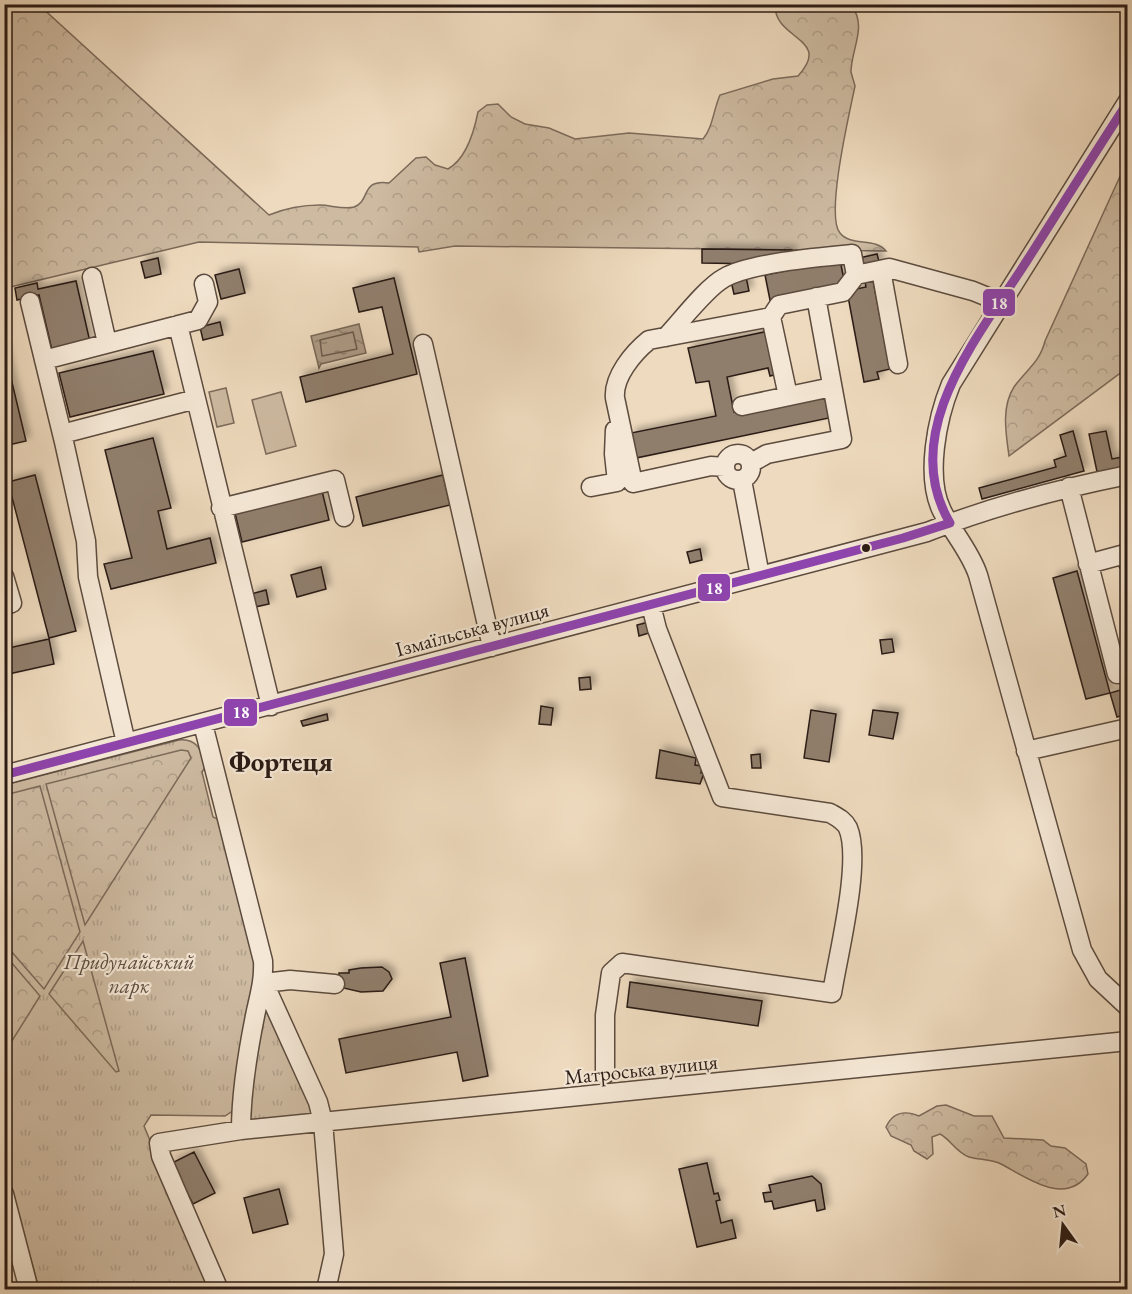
<svg xmlns="http://www.w3.org/2000/svg" width="1132" height="1294" font-family="'EB Garamond',serif">
<defs>
<pattern id="grass-tufts" width="24" height="20" patternUnits="userSpaceOnUse" patternTransform="scale(1.5)"><rect width="24" height="20" fill="#cdbaa1"/><path d="M3 7l-1-3M5 7V3M7 7l1-3M15 17l-1-3M17 17v-4M19 17l1-3" fill="none" stroke="#b09f8a"/></pattern>
<pattern id="forest-crowns" width="20" height="18" patternUnits="userSpaceOnUse" patternTransform="scale(1.5)"><rect width="20" height="18" fill="#cdbaa1"/><path d="M2 6a3 3 0 1 1 6 0M12 15a3 3 0 1 1 6 0" fill="none" stroke="#b09f8a"/></pattern>
<pattern id="water-ripples" width="26" height="14" patternUnits="userSpaceOnUse" patternTransform="scale(1.5)"><rect width="26" height="14" fill="#ac9984"/><path d="M2 4q2-2 4 0t4 0M15 11q2-2 4 0t4 0" fill="none" stroke="#8c7c6b"/></pattern>
<filter id="shadow"><feDropShadow dx="4.5" dy="-4.5" stdDeviation="3" flood-color="#0004"/></filter>
</defs>
<rect width="100%" height="100%" fill="#eedabe"/>
<filter id="stains"><feTurbulence type="fractalNoise" baseFrequency=".00333" numOctaves="4"/><feColorMatrix values="0 0 0 0 .2 0 0 0 0 .09 0 0 0 0 .02 0 0 0 .5 -.17"/></filter>
<radialGradient id="worn" r=".72"><stop offset=".6" stop-color="#630" stop-opacity="0"/><stop offset="1" stop-color="#630" stop-opacity=".3"/></radialGradient>
<path fill="url(#grass-tufts)" stroke="#7c6a5a" stroke-width="1.5" d="M179 740C197 738 202 751 206 766L202 772 213 817 222 821 252 938 256 971 234 1110 225 1116 151 1115 144 1126 212 1289H39L5 1163 4 785Z
M267 1005 317 1113 254 1126 244 1115 262 1009Z"/>
<path fill="url(#forest-crowns)" stroke="#7c6a5a" stroke-width="1.5" d="M5 5H39L269 215C286 208 303 205 320 205 330 205 344 210 354 207 371 201 360 179 389 183L416 158 426 157 435 165 448 169C466 159 474 132 478 112L487 105 498 104 511 117 525 124 549 128 575 139 629 133 703 139C713 127 713 111 720 95L773 79 798 76C833 38 774 40 775 5H851C868 26 851 49 851 72 852 76 854 82 855 86 850 111 825 216 840 233 851 247 875 237 886 251L455 246 419 252 418 247 199 242 6 288Z
M1127 161V368L1009 456C1006 434 1001 407 1014 387 1026 370 1040 362 1045 341Z
M181 750 188 751 191 758 85 925 46 784Z
M40 786 80 932 44 989 4 943 5 795Z
M83 941 119 1071 116 1072 49 994Z
M5 955 40 996 5 1052H4Z
M946 1105 974 1116H992L1004 1138 1043 1140 1051 1146 1065 1148 1086 1164 1088 1174C1065 1207 1026 1177 1001 1164 991 1159 979 1160 969 1157 956 1152 951 1140 940 1134L932 1137 933 1154 927 1159 914 1151 911 1145 891 1136 886 1127C893 1112 904 1110 919 1116L937 1106Z"/>
<path fill="#cdbaa1" stroke="#7c6a5a" stroke-width="1.5" d="M226 388 234 423 217 427 209 392Z
M281 392 296 446 266 454 252 400Z"/>
<path fill="url(#water-ripples)" stroke="#786757" stroke-width="1.5" d="M359 324 366 353 321 364 319 368 311 336Z"/>
<g fill="none" stroke-linecap="round" stroke-linejoin="round">
<path stroke="#6c5a4c" stroke-width="1.5" d="M353 332 357 349 322 356 320 340Z"/>
</g>
<path fill="#907e6c" stroke="#2b1b14" stroke-width="1.5" filter="url(#shadow)" d="M702 249 792 250V257L760 264 702 263Z
M877 254 880 265 862 269 859 258Z
M158 258 161 274 145 278 141 262Z
M840 260 845 285 770 300 765 275Z
M239 269 245 293 221 299 215 275Z
M746 277 749 291 734 294 731 281Z
M394 278 417 374 306 402 300 377 393 354 382 307 359 312 353 288Z
M873 280 890 369 877 372 879 379 864 382 847 291 866 287 865 282Z
M76 281 90 342 52 350 39 295 17 300 15 288 37 283 38 289Z
M220 322 223 335 203 340 200 327Z
M769 331 778 374 770 376 768 368 727 377 734 412 824 393 829 418 636 458 631 433 716 416 709 381 696 383 688 348Z
M4 349 26 441 4 446Z
M153 351 164 394 70 417 59 373Z
M1073 431 1084 471 982 499 979 488 1056 467 1054 460 1066 456 1060 435Z
M1106 431 1112 459 1128 456V475L1099 481 1089 434Z
M153 438 171 508 158 511 167 549 210 538 216 563 111 589 104 564 132 558 105 450Z
M35 475 76 631 49 638 8 482Z
M443 475 450 505 363 526 356 497Z
M322 491 329 520 242 542 235 513Z
M700 549 702 560 690 563 687 552Z
M321 567 326 589 297 597 291 575Z
M1077 571 1110 693 1086 699 1053 578Z
M266 590 269 604 255 607 251 594Z
M649 622 652 632 639 636 637 625Z
M49 639 54 664 4 675V649Z
M892 639 894 652 882 654 880 640Z
M590 677 591 689 580 690 579 678Z
M1128 688V714L1117 717 1110 693Z
M541 706 553 708 551 725 539 724Z
M811 710 836 714 829 762 804 758Z
M873 710 898 713 893 739 869 735Z
M327 714 328 720 303 726 301 721Z
M660 750 696 758 695 765 702 766 701 773H704L700 784 656 778Z
M760 754 761 768H752L751 755Z
M465 958 488 1076 463 1081 457 1052 346 1073 339 1039 451 1017 440 963Z
M382 967 389 972 392 979 383 991 361 992 339 987V973H349V970L361 968Z
M630 982 762 1001 758 1026 627 1007Z
M194 1152 215 1193 193 1204 172 1163Z
M707 1163 714 1194 718 1193 720 1200 716 1201 721 1223 732 1220 736 1238 697 1247 679 1169Z
M812 1176 821 1184 825 1209 817 1211 815 1200 774 1209 772 1201 765 1202 763 1193 771 1192 769 1185Z
M279 1189 288 1224 253 1233 244 1198Z"/>
<g fill="none" stroke-linecap="round" stroke-linejoin="round">
<g stroke="#5c4b3e" stroke-width="21">
<path id="minor" d="M1128 101 951 384C937 418 925 477 942 511 953 533 970 551 978 575L1082 950 1098 979 1128 1007
M881 270 898 364
M92 277 107 343
M30 302 64 442 86 541 88 577 126 743
M178 325 271 706
M666 337C681 321 707 287 724 278 750 263 820 257 852 254L856 275
M423 344 492 647
M44 360 198 320 208 302 204 284
M788 396 771 317 779 305 843 292 856 275 889 268 973 291 1000 302
M742 406 832 387
M62 434 196 399
M725 467a13 13 0 1 1 26 0a13 13 0 1 1-26 0Z
M751 463 767 454 842 439 816 297
M725 467 711 466 633 483 615 398C613 377 633 353 649 340L771 317
M742 480 760 576
M591 487 617 482 614 454 615 430
M1069 487 1117 674 1128 671
M221 508 335 480 344 517
M1088 564 1125 554 1128 563
M4 576 12 603 4 605
M203 724 263 961C264 979 260 993 256 1011 248 1050 241 1091 241 1130
M1026 751 1128 728
M4 775 927 532C993 506 1058 489 1128 475
M264 983 318 1102 323 1122 334 1254 326 1290
M264 983 290 980 335 984
M605 1074V1015L611 973 622 963 832 993C838 955 862 861 848 828 844 820 837 817 830 813L722 797 657 629 651 605
M4 1194 29 1290
M219 1290 161 1156 159 1143 241 1130 1128 1041"/>
</g>
<use href="#minor" stroke="#f4e7d5" stroke-width="18"/>
<g stroke="#f4e7d5" stroke-width="14">
<path id="bus-1" d="M950 523C896 432 981 333 1028 259 1061 207 1094 154 1128 102
M4 775 903 538 950 523"/>
</g>
<use href="#bus-1" stroke="#8e44ad" stroke-width="9"/>
</g>
<circle fill="#2b1b14" stroke="#f4e7d5" stroke-width="2" cx="866" cy="548" r="5"/>
<g text-anchor="middle" dominant-baseline="central" stroke-width="4.5" stroke-linejoin="round" paint-order="stroke">
<g font-size="21" fill="#2b1b14" stroke="#f4e7d5">
<text transform="translate(472 629) rotate(-15)">Ізмаїльська вулиця</text>
<text transform="translate(641 1069) rotate(-6)">Матроська вулиця</text>
</g>
<g font-size="21" font-style="italic" fill="#5c4b3e" stroke="#f4e7d5">
<text x="129" y="961">Придунайський<tspan x="129" dy="24">парк</tspan></text>
</g>
<g font-size="27" font-weight="bold" fill="#2b1b14" stroke="#f4e7d5">
<text x="281" y="761">Фортеця</text>
</g>
</g>
<g stroke="#f4e7d5" stroke-width="2">
<rect x="982" y="288" width="34" height="29" rx="6" fill="#8e44ad"/>
<rect x="697" y="573" width="34" height="29" rx="6" fill="#8e44ad"/>
<rect x="223" y="698" width="35" height="29" rx="6" fill="#8e44ad"/>
</g>
<g font-size="16" text-anchor="middle" font-weight="bold" fill="#fff">
<text x="999" y="309">18</text>
<text x="714" y="594">18</text>
<text x="241" y="718">18</text>
</g>
<rect width="1132" height="1294" fill="none" stroke="#eedabe" stroke-width="24"/>
<rect x="6" y="6" width="1120" height="1282" fill="none" stroke="#2b1b14" stroke-width="3"/>
<rect x="12" y="12" width="1108" height="1270" fill="none" stroke="#2b1b14" stroke-width="1.5"/>
<g transform="translate(1063 1225) rotate(345)" stroke="#f4e7d5" stroke-width="4.5" paint-order="stroke">
<path d="M0-4.5L10 22L0 15L-10 22Z" fill="#2b1b14"/>
<text y="-9" font-size="16" font-weight="bold" text-anchor="middle" fill="#2b1b14">N</text>
</g>
<rect width="100%" height="100%" filter="url(#stains)"/>
<rect width="100%" height="100%" fill="url(#worn)"/>
</svg>
